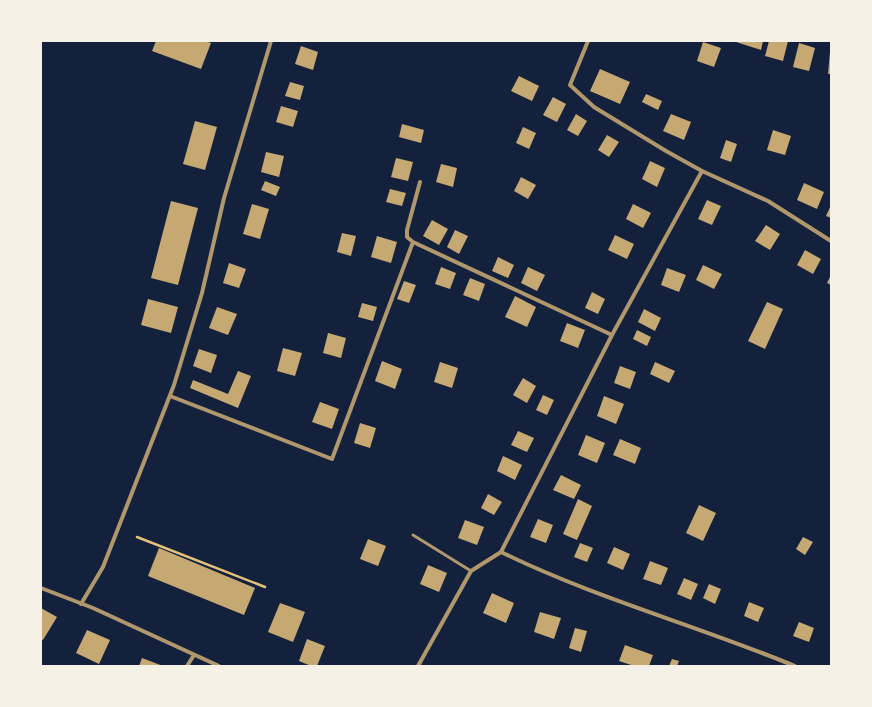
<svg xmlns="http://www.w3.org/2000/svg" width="872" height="707" font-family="Roboto,sans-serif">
<rect width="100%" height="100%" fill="#14213d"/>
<path fill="#c6a872" d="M156 41H205L211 43 201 69 152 51Z
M733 41H763L761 50Z
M769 41H788L783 61 765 56Z
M703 42 721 48 714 67 697 61Z
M799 43 815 48 809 71 793 67Z
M301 46 318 52 313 70 295 64Z
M830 52H831V74H828Z
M600 69 630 82 620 104 590 91Z
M519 76 539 86 532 101 511 91Z
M290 82 304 86 300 100 285 96Z
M646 94 662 101 658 110 642 102Z
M553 97 566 104 557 122 543 115Z
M281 106 298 111 293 127 276 122Z
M576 114 587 121 578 136 567 130Z
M671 114 691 122 684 140 663 131Z
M195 121 217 127 205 170 183 164Z
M402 124 424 130 421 143 399 137Z
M523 127 536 133 529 149 516 143Z
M773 130 791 136 785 155 767 150Z
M607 135 619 142 609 157 598 150Z
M726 140 737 144 731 162 720 158Z
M266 152 284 156 279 177 261 172Z
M396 158 413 162 408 181 391 177Z
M650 161 665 168 657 187 642 179Z
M441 164 457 168 453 187 436 182Z
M521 177 536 185 528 199 514 191Z
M265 181 280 187 276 196 261 190Z
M804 183 824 192 817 209 797 200Z
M390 189 406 193 402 206 386 202Z
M707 200 721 206 712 225 698 219Z
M171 201 198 208 178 285 151 278Z
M252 204 269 209 260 239 243 234Z
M633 204 651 213 643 228 626 219Z
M831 205V218L826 216Z
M432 220 448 229 439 245 423 236Z
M766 225 780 234 770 250 755 241Z
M455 230 468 236 459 254 447 247Z
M342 233 356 236 351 256 337 252Z
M615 235 634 244 627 259 608 250Z
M377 236 397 242 391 263 371 257Z
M805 250 821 259 813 274 797 265Z
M498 257 514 265 508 278 492 271Z
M229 263 246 269 239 288 223 283Z
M703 265 722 274 714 289 696 280Z
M441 267 456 273 450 289 435 284Z
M528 267 545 275 537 291 521 283Z
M667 268 686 275 679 292 661 285Z
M831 275V285L827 283Z
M470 278 485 284 479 301 463 295Z
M404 281 416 285 409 303 397 299Z
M592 292 605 299 598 314 585 308Z
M515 296 536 307 527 327 505 317Z
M148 299 178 307 171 333 141 325Z
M767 302 783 309 765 349 748 341Z
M362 303 377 307 373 321 358 317Z
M217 307 237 314 228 335 209 328Z
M644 309 661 318 655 331 638 322Z
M567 323 585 330 578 348 560 341Z
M637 330 651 337 647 346 633 339Z
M328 333 346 338 341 358 323 353Z
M283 348 302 353 295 376 277 371Z
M199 349 217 355 211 373 193 366Z
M382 361 402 369 395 389 375 381Z
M440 362 458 368 452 388 434 382Z
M655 362 675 371 669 383 650 374Z
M620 366 636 372 630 389 614 383Z
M238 371 251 376 238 408 190 388 193 380 228 394Z
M523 378 536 386 527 403 513 395Z
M543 395 554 400 547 415 536 410Z
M604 396 624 404 616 424 597 416Z
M320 402 339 409 332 429 312 422Z
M360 423 376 428 370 448 354 443Z
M518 431 534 438 527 452 511 445Z
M586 435 605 443 597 463 578 455Z
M620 439 641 448 635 464 613 455Z
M503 456 522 465 515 480 497 471Z
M561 475 581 485 574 499 553 490Z
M488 494 502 502 494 515 481 508Z
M578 499 592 506 577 540 563 534Z
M699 505 716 513 703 541 686 533Z
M538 519 553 525 546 543 530 537Z
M465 520 484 527 477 545 458 538Z
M803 537 813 542 805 555 796 549Z
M368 539 386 546 378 566 360 559Z
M580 543 593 548 587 562 574 557Z
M614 547 630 554 623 570 607 563Z
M159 548 255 588 244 615 148 576Z
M650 561 668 568 661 585 643 579Z
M428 565 447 573 439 592 420 584Z
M684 578 698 584 691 600 677 594Z
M709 584 721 589 715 604 703 598Z
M492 593 514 603 506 623 483 613Z
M749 602 764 608 758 622 744 616Z
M280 603 305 612 293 642 268 632Z
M41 608 57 617 43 640 41 639Z
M540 612 561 618 554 639 534 632Z
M799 622 814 628 809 642 793 636Z
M575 628 587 631 581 652 569 648Z
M87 630 110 640 99 664 76 653Z
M307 639 325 646 317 666H311L299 661Z
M625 645 653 655 649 666H634L619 661Z
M142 658 163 666H139Z
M672 659 679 661 677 666H669Z"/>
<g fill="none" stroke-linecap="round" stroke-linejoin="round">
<path stroke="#e5c07b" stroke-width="2.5" d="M137 537 265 587"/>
<path stroke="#b1986c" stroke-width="3" d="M413 535 471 571"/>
<path stroke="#b1986c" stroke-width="4" d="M588 41 570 85 594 107 666 151 702 171 768 201 831 241
M413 242 407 237V230L420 182
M170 396 332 459 413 242 612 335
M501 552C595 598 698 626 795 666
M41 588 93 608 219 666
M81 604 103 567 174 385 202 293 224 198 271 41
M187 666 194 655
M418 666 471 571 501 552 612 335 702 171"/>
</g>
<rect width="872" height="707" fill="none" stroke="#f6f1e7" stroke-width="84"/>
</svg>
